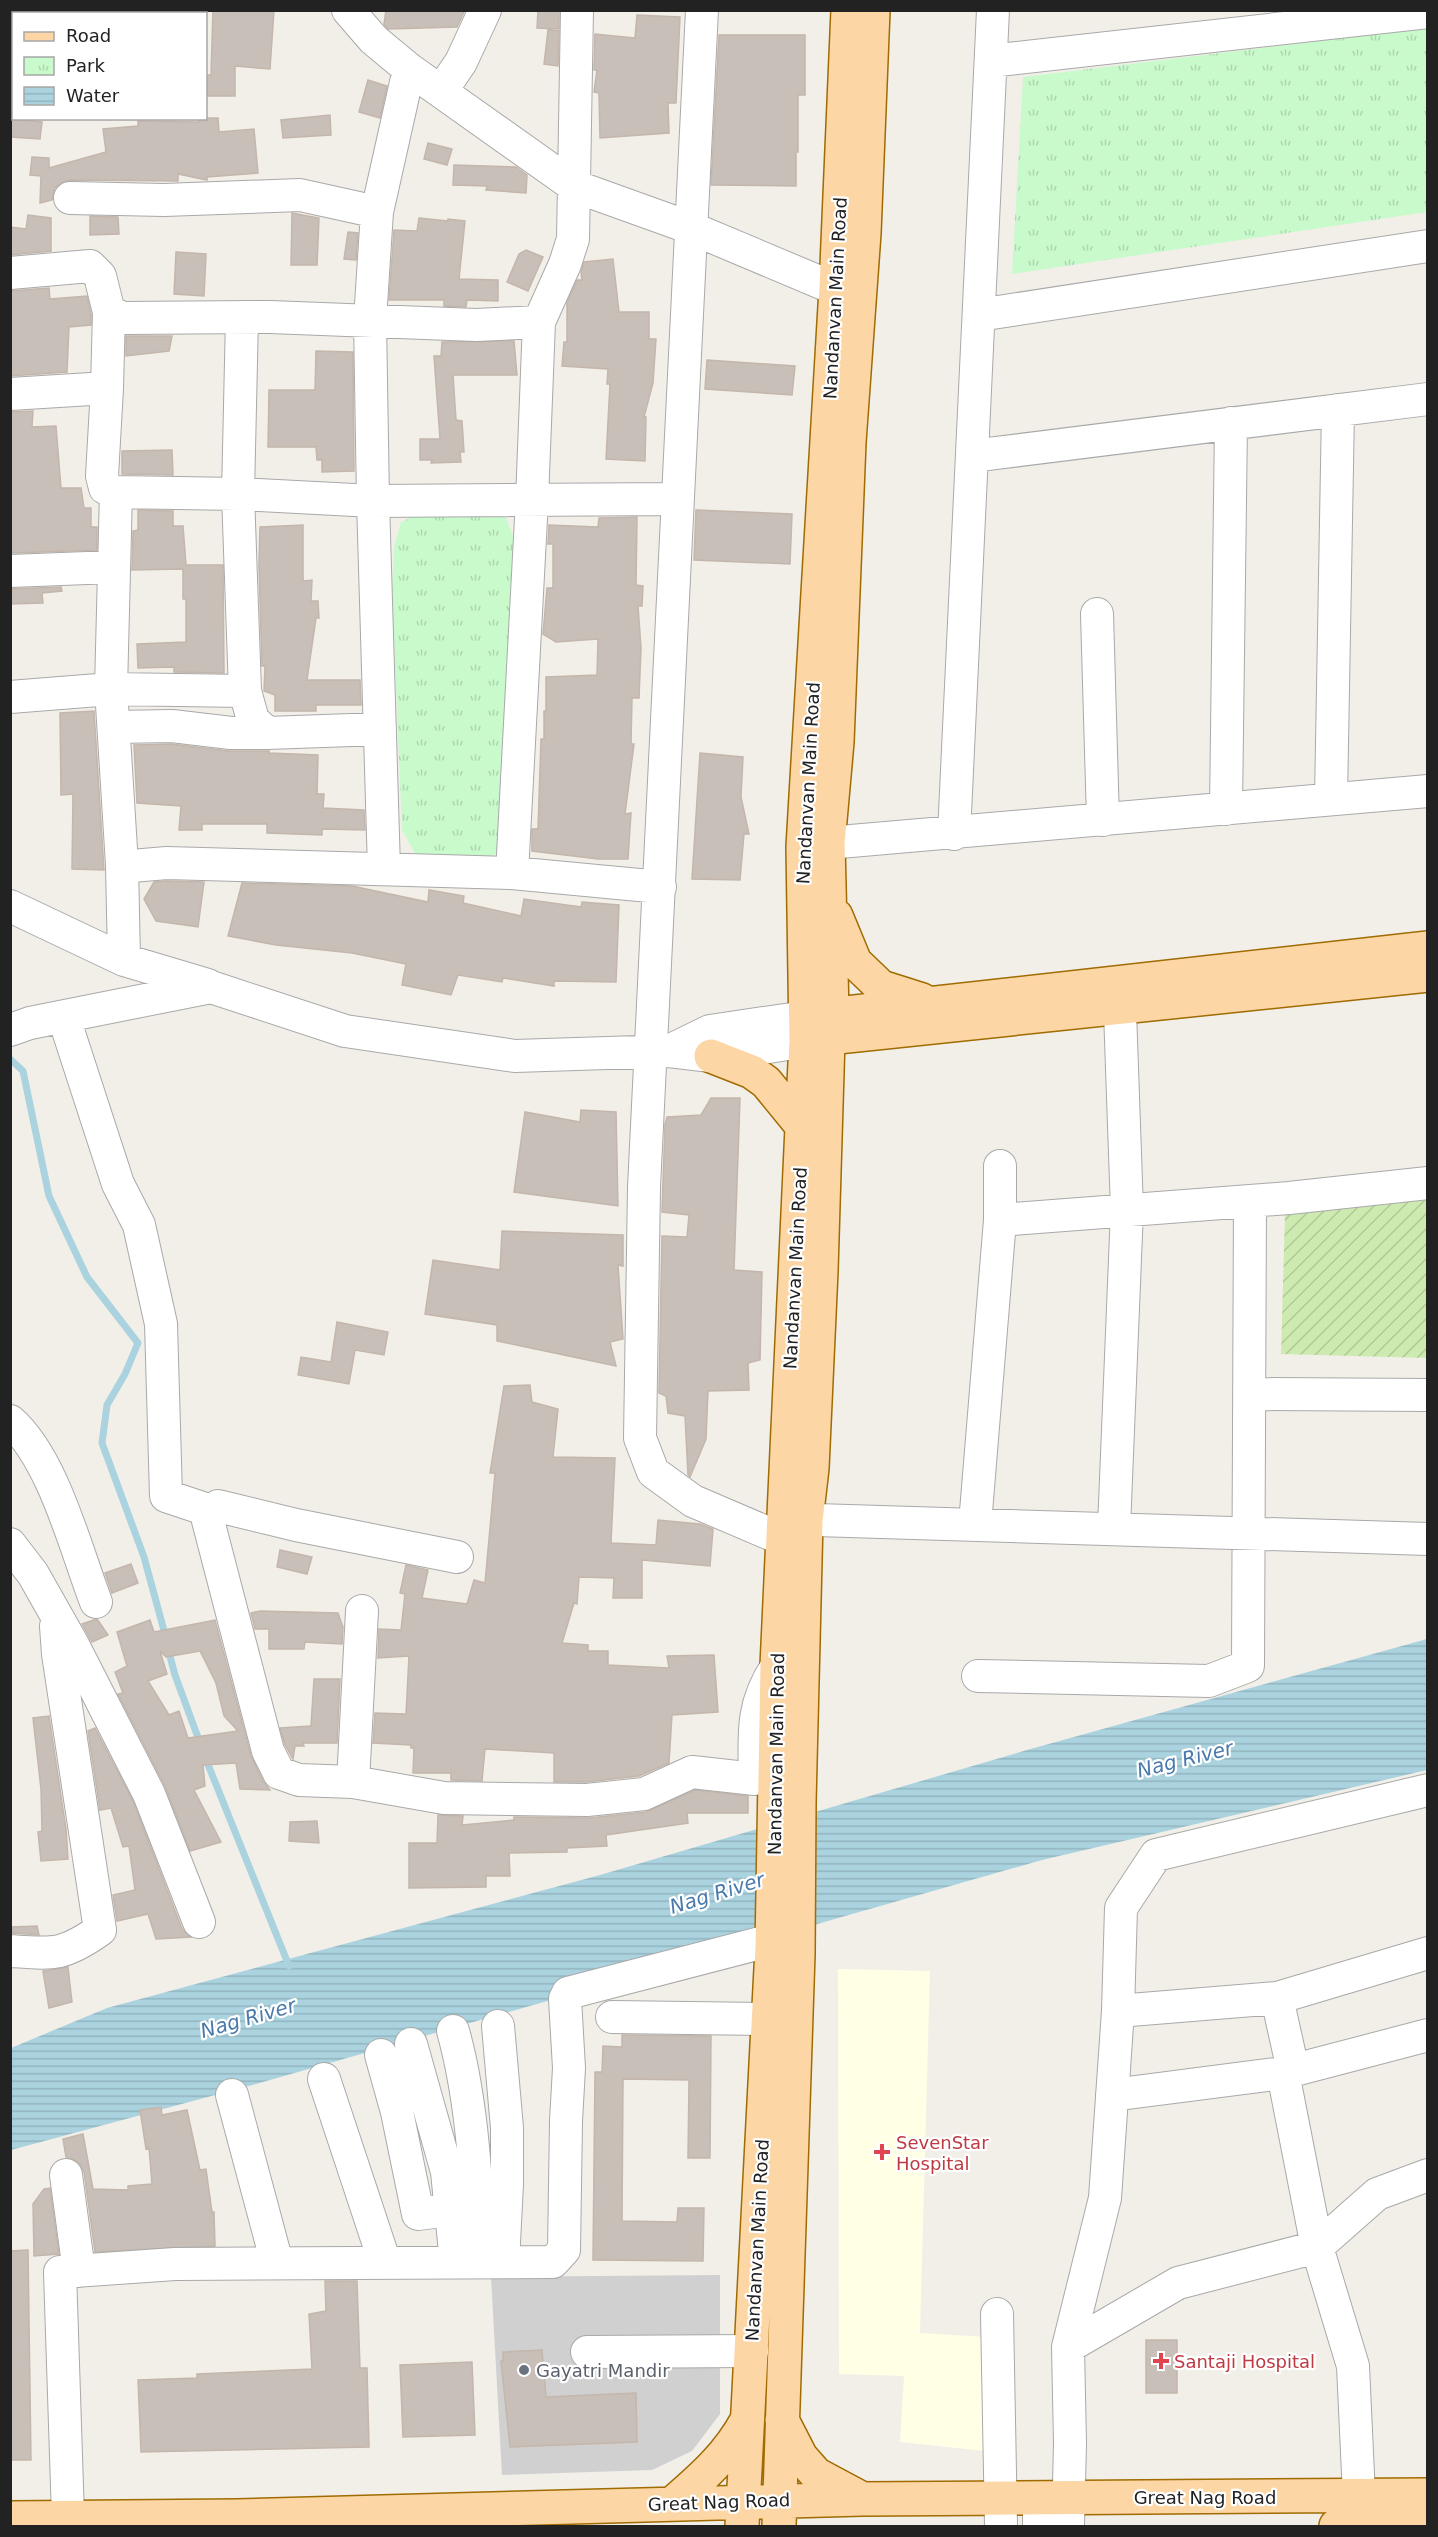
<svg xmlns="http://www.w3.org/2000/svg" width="1438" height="2537" font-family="'DejaVu Sans',sans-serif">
<defs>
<pattern id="park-tufts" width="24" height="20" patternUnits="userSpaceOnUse" patternTransform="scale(1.5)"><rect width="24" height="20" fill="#c8facc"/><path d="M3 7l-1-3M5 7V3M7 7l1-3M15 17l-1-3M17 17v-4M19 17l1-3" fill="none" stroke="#acd6af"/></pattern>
<pattern id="garden-furrows" width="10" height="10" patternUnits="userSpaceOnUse" patternTransform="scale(1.5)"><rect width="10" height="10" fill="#cdebb0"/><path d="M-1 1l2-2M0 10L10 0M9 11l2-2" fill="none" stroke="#b0c997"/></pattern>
<pattern id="water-rules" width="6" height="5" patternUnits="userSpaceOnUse" patternTransform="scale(1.5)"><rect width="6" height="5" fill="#aad3df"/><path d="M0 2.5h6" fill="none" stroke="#92b5bf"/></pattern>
</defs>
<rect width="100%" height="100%" fill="#f2efe9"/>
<path fill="#ffffe5" d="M838 1969 930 1971 920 2333 986 2337 985 2451 900 2442 904 2376 839 2374Z"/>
<path fill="#d0d0d0" d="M720 2275V2414L692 2451 652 2470 502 2475 491 2277Z"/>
<path fill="url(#park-tufts)" d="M1427 28V212L1012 274 1023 77Z
M482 510 506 518 517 546 501 843 495 854 487 859 416 855 402 830 392 592 394 547 401 522 421 513Z"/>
<path fill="url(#garden-furrows)" d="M1427 1200V1358L1281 1354 1285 1214Z"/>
<path fill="url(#water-rules)" d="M1427 1639V1770L1042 1860 263 2082 11 2150V2048L107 2008 600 1875 1027 1750Z"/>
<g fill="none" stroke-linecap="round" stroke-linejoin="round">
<path stroke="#aad3df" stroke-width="7" d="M10 1059 23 1071 49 1196 87 1277 138 1343 125 1374 107 1405 102 1443 144 1557 166 1638
M168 1649 175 1675 200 1743
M205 1757 289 1966"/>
</g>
<path fill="#c7bfb8" stroke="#c4b6ab" stroke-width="1.5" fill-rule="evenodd" d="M213 10H274L270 69 235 66V96H206V75H211Z
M386 10H465L457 27 388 29 384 24Z
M538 10H559V29L537 28Z
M637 15 680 17 676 103H668L669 133 600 138 599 93 594 92 597 70H594L595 34 635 38Z
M548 30 559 31 558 66 544 64Z
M719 35H805V95H798V152H796V186L711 185Z
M368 80 387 86 380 118 359 112Z
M330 115 331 135 283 138 281 120Z
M198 118H218L219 132 254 129 258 173 207 177V180L178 174V181L70 180 61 183 55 188 52 200 40 203 41 176 30 175 32 157 49 158V168L106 152 103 129 138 126V121L199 122Z
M10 119 42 122 40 139 10 137Z
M428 143 452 149 447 165 424 159Z
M454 165 516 167 527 175 526 193 486 190 487 186 453 185Z
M292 213 319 218 317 265H291Z
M28 215 51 218V251L10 255V227L26 229Z
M90 216 118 217 119 234 90 235Z
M419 218 448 221V219L465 221 459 279 498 280V301L467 300 466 307 444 306V300H389L394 230 417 231Z
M348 232 358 233 356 260 344 259Z
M526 250 543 257 528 291 507 282 519 254Z
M176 252 206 254 204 296 174 294Z
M613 259 619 312H649V339H656L653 383 644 417H646L645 461 606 459 610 384H607L608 369 562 366 564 342H567V303L577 280H582L581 272 584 262Z
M49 288 50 299 87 296 91 314V325L69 327 67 372 10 376V291Z
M126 336H172L169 351 126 356Z
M514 341 517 375H453L456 420 462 421 464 452H460L461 462 431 463 432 460H420V439H440L434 356H441L442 342Z
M316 351 353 352 354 471 322 472V460H317L316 447H268L269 390H315Z
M707 360 795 366 792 395 705 389Z
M33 411 32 427 56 426 61 488H81L84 508H91V527H97V550L13 553 10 550V412Z
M172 450 173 475 122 474V451Z
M138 510 173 511V526H183L186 565H223L224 673 174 672V667L138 668 137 644 186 642V599H183V569L132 570 133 531 138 530Z
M696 510 792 514 790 564 694 560Z
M637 517 636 585 643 586 642 606H638L641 648 639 698H632L631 744H634L625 814 631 813 628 859H598L532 851V829H538L541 739H544V711H546V677L597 675 598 639 556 642 543 634 547 588H553V544H548L549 525 598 527 599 518Z
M303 525V581L312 580 311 601H318L319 618H316L307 680H360L361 705H316V711H275V695L264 691 265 666H262L259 565 260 527Z
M61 587 62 591 42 593 43 603 10 604V589Z
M94 711 104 870 72 869 73 794 61 795 60 713Z
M171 744 229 751H269V753L318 755 317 794H324L323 808 364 810 365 830 322 829V835L267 833V824H202V830H179L181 806 137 803 134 745Z
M700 753 743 757 741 797 749 834H744L740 880 692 879Z
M167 881 204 882 198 927 156 921 144 899 154 882Z
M242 883 352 886 428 902 429 890 464 896 463 903 521 916 524 899 581 907 582 902 619 905 616 982 554 981V986L503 978 502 982 458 975 451 995 402 985 406 964 352 953 276 945 228 936Z
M711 1098H740L734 1270 762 1272 760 1360 748 1363 749 1390 708 1391 706 1439 690 1477 688 1475 685 1416 668 1413 666 1396 659 1393 662 1236 687 1237 689 1215 662 1212 665 1124 667 1117 701 1115Z
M581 1110 616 1112 618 1206 514 1192 525 1112 580 1122Z
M502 1231 623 1235V1266L618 1265 623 1339 610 1342 616 1366 497 1341V1325L425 1314 433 1260 500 1270Z
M337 1322 388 1332 384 1355 355 1350 349 1384 298 1375 301 1357 331 1362Z
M530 1385 532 1402 558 1409 553 1457 615 1458 611 1543 656 1545 658 1520 700 1524 713 1529 710 1566 642 1560V1598H613L614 1578 579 1577 577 1604 574 1603 562 1643 588 1645V1651H608V1665L669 1668 667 1656 714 1655 718 1712 672 1715 669 1763 639 1776 586 1782H554V1753L485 1749 482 1781 451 1780V1773H413L414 1748H411V1745L373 1743 375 1713 406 1714 409 1656 378 1658 379 1629 401 1630 405 1594 400 1593 406 1565 428 1570 422 1598 467 1604 474 1580 485 1583 495 1473H490L504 1386Z
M280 1550 312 1557 307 1574 277 1567Z
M131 1564 138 1583 112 1593 105 1573Z
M260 1611 338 1613 343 1627 342 1644 305 1642 304 1649H269V1629H255L251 1613Z
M97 1619 108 1635 92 1642 82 1624Z
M150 1620 154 1632 215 1620 251 1756 263 1781 270 1790 240 1789 236 1763 203 1765 205 1786 194 1790 221 1842 190 1851 165 1786 118 1694 123 1693 115 1672 127 1666 117 1632ZM160 1651 166 1657 200 1651 216 1683 224 1716 238 1731 188 1738 179 1711 169 1715 148 1681 167 1674Z
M314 1679H340L337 1743H303L304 1746H295L293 1759 285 1745 280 1728 311 1726Z
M49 1716 66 1829 68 1859 41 1861 38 1832 42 1831 41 1789 33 1718Z
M95 1728 133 1801 182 1929 191 1937 156 1939 148 1914 117 1921 113 1895 135 1890 129 1846 123 1847 111 1808 100 1810 88 1731Z
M695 1790 748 1796V1813H687L688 1823 606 1835 607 1846 567 1848V1852L509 1853 510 1876H486V1887L409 1888V1843H437L438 1815 463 1816 462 1825 514 1820V1817L589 1818 646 1812Z
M317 1821 319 1843 289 1841 290 1822Z
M37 1926 39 1935 12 1933V1927Z
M68 1967 72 2002 49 2008 43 1971Z
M622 2035 711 2036 710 2158H688L689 2080 623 2079 622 2221 677 2222 678 2208H704L703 2261 593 2260 595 2072H602L603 2046 622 2047Z
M161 2107 162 2115 187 2110 200 2170 206 2169 212 2212H214L215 2246 95 2252 84 2172 80 2164 73 2159 66 2157 63 2139 83 2134 93 2189 128 2190V2186L152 2184 149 2148 146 2149 140 2110Z
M50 2188 59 2254 34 2256 33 2204 44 2189Z
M28 2250 31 2460H10V2251Z
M325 2281H357L360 2368H367L369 2447 141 2452 138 2380 197 2378V2374L312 2369 309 2314 326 2311Z
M1146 2340H1177V2393H1146Z
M542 2350 546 2397 636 2393 637 2442 510 2447 501 2361H503V2352Z
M472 2362 475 2435 403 2437 400 2365Z"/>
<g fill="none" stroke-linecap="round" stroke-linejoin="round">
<g stroke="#a9a9a9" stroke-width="34">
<path id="minor" d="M348 10 374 40 409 69 574 186 691 228 836 289
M702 10 644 1187 640 1438 653 1472 693 1501 782 1539
M991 61 1428 12
M442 90 461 62 485 10
M70 198 164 200 300 195 377 212 409 69
M377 212 370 320 373 501 384 869
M10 273 90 266 100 276 109 312 123 318 270 317 476 325 539 322
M979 315 1428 246
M242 317 238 494 245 691 111 689 122 865 131 866 167 863 512 873 532 500 539 322 565 264 573 239 577 10
M107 388 109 312
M10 394 107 388 102 476 105 488 116 492
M972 456 1428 399
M10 571 113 567
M1097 614 1103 820
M245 691 253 720 267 733 380 729
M10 697 111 689 116 492 238 494 373 501 678 499
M114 727 172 726 231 733H267
M1331 799 1338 410
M1226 809 1231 423
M954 834 993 10
M828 843 1428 791
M122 865 124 960
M512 873 660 887
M10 906 124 960 208 985
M64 1018 118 1184 139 1225 161 1324 166 1496 205 1509 268 1751 279 1773 299 1780 353 1782
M10 1030 30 1023 211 987 345 1031 515 1056 669 1051 711 1056 806 1041
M669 1051 710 1031 805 1017
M1000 1220 1289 1198 1428 1183
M1249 1394 1428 1395
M10 1421C53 1458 76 1550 96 1602
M218 1506 296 1525 457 1557
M784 1519 1428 1539
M975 1524 1000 1220V1166
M1114 1528 1127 1210 1119 983
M10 1544 33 1574 72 1643 149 1794 199 1922
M362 1611 353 1782 444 1798 587 1800 644 1794 692 1772 755 1779C754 1733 751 1705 777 1666
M978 1676 1209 1681 1248 1666 1250 1201
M10 1951C54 1954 63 1956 100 1930L58 1654 56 1626
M1118 2011 1121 1908 1156 1855 1428 1790
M612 2017 769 2019
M498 2026 507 2128V2184L503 2262
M453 2031C473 2102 477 2189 480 2262
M411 2044 447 2172 456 2262
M381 2055 397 2112 418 2214 450 2210
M1293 2070 1277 1998 1428 1953
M324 2079 385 2263
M232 2095 277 2263
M1112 2095 1283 2073
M66 2175 79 2271
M997 2314 1001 2526
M1068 2347 1105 2198 1118 2011 1277 1998
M587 2352 752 2351
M1359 2496 1353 2366 1317 2247 1283 2073 1428 2035
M1039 2498V2526
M68 2517 60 2272 175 2264 553 2262 564 2250 566 2121 569 2068 565 1999 568 1993 772 1940
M1068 2526 1070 2443 1068 2347 1178 2283 1317 2247 1377 2194 1428 2175"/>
</g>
<g stroke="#a06b00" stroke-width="36">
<path id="major" d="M836 916 855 962 881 987 922 1000
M810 1017 1428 948
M809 1040 1428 975
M711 1056 752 1072 766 1082 802 1126
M782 2420 801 2457 816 2474 859 2497
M673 2503C703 2477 728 2455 747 2420
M10 2518 237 2516 862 2499 1428 2495
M742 2526 772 1949 777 1666 806 1041 803 847 836 289 848 10
M779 2526 798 1954 799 1803 806 1520 812 1468 821 1271 828 1039 832 1014 828 843 837 742 849 442 864 233 873 10
M1336 2526 1428 2524"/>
</g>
<use href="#minor" stroke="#fff" stroke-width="32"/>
<use href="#major" stroke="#fcd6a4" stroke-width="33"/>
</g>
<g fill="#e0444e" stroke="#fff" stroke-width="2">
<path d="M879 2143h6v6h6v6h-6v6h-6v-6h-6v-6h6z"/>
<path d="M1158 2352h6v6h6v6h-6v6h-6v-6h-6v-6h6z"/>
</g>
<circle fill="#6b7280" stroke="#fff" stroke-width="2" cx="524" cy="2370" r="6"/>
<g text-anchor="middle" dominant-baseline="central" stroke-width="4.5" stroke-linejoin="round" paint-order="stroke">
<g font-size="18" fill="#222" stroke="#fff">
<text transform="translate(835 298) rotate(-87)">Nandanvan Main Road</text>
<text transform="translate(808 783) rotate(-87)">Nandanvan Main Road</text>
<text transform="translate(795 1268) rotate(-87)">Nandanvan Main Road</text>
<text transform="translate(776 1754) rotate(-89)">Nandanvan Main Road</text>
<text transform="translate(757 2240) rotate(-87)">Nandanvan Main Road</text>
<text x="1205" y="2497">Great Nag Road</text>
<text transform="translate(719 2502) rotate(-2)">Great Nag Road</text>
</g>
<g font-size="18" fill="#be3a42" stroke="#fff" text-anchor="start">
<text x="896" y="2142">SevenStar<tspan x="896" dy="21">Hospital</tspan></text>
<text x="1174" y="2361">Santaji Hospital</text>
</g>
<g font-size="18" fill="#5b616d" stroke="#fff" text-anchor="start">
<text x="536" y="2370">Gayatri Mandir</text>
</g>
<g font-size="20" font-style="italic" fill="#4a7aab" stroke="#fff">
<text transform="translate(1185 1759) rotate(-14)">Nag River</text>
<text transform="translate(717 1893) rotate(-17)">Nag River</text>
<text transform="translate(248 2018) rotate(-16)">Nag River</text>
</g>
</g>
<rect width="1438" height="2537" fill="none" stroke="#222222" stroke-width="24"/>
<rect x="12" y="12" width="195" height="108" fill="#ffffff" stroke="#a7a7a7" stroke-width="1.5"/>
<rect x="24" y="32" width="30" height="9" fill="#fcd6a4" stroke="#a7a7a7" stroke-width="1.5"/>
<text x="66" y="42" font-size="18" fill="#222222">Road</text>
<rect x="24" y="57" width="30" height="18" fill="url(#park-tufts)" stroke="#a7a7a7" stroke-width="1.5"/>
<text x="66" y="72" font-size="18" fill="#222222">Park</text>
<rect x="24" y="87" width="30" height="18" fill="url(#water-rules)" stroke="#a7a7a7" stroke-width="1.5"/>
<text x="66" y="102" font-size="18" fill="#222222">Water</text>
</svg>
